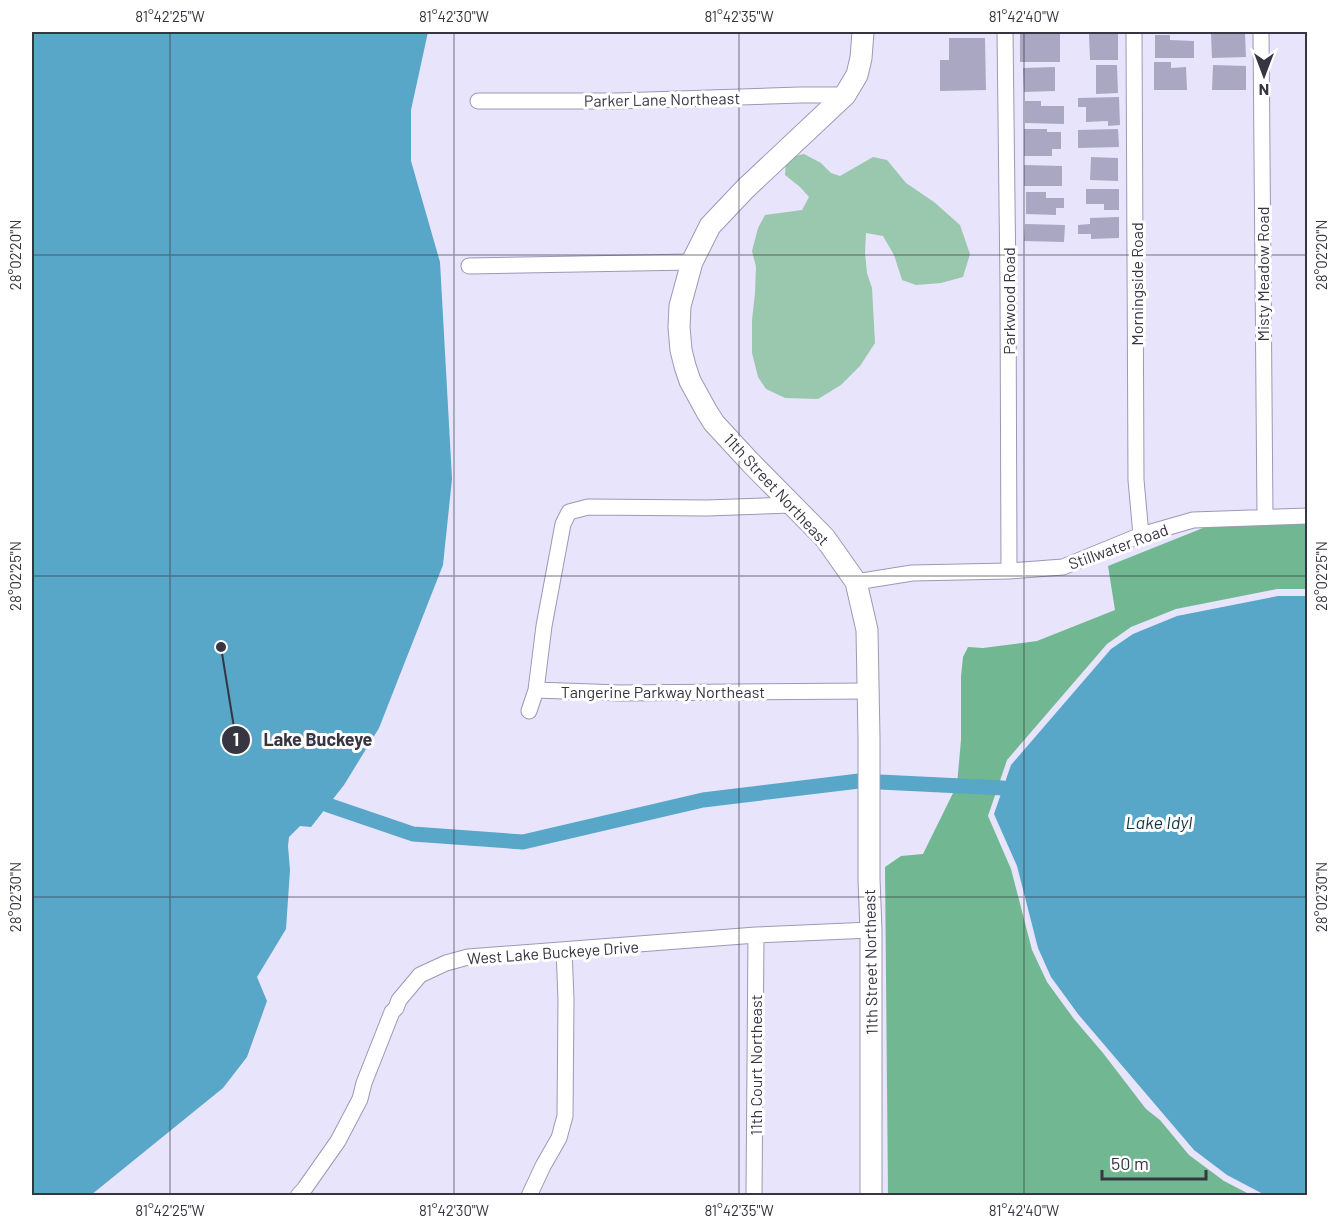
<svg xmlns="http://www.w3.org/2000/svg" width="1339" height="1227" font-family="Barlow,sans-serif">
<rect width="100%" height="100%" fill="#e7e4fc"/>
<path fill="#9ac8ae" d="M804 154 821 163 831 173 840 176 873 157 887 160 906 183 934 202 960 225 970 254 963 277 941 283 916 285 902 280 894 255 883 236 866 233 865 253 867 273 872 288 875 343 860 366 841 385 818 399 785 398 766 389 758 377 752 353V320L755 293 756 267 752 251 758 228 765 215 802 210 809 197 800 187 785 175 786 161 790 157Z"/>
<path fill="#71b892" d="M1307 517V589H1277L1176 609 1131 627 1107 644 1007 760 988 816 1011 869 1032 950 1047 982 1074 1019 1103 1053 1146 1109 1160 1120 1189 1155 1224 1181 1251 1195H888L885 867 901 856 923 854 957 785 961 740V676L963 657 968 647 983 648 1037 641 1115 610 1108 566 1203 528 1258 524Z"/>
<path fill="#58a6c8" d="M32 32H428L411 110V161L440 262 452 479 443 565 379 728 344 785 311 827 300 826 289 837 288 846 290 870 286 929 257 977 267 1001 247 1057 223 1088 91 1195H32Z
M1278 596H1307V1195H1265L1227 1175 1194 1150 1078 1014 1051 977 1038 948 1017 866 994 814 1011 765 1111 649 1133 634 1177 616Z"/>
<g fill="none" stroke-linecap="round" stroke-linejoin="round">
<path stroke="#58a6c8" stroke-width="15" d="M328 805 413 834 523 842 703 800 859 781 1003 788"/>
</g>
<path fill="#aaa7c3" d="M1020 32H1060V62H1020Z
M1089 34H1118V60H1090Z
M1211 34H1245L1246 57 1212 58Z
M1155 35H1170V40L1194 41V58H1155Z
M949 38H985L986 90 940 91V60H949Z
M1154 62H1171V68L1186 67 1187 90H1154Z
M1096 65H1117L1118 93 1096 94Z
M1213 65 1246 66V90H1212Z
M1055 67V91L1024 92 1023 68Z
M1119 97 1120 125 1108 126V121L1086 122V107H1078V98Z
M1025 101H1041V106H1064V124L1025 123Z
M1024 129H1047V132H1061V149H1052V156H1024Z
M1118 129 1119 147 1078 148V130Z
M1091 157 1118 158V181L1090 180Z
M1024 165 1062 166V186H1024Z
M1086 189H1119V210H1104V204H1086Z
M1026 192H1046V198H1064V208H1056V215L1026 214Z
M1119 217V238L1091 239V234H1078V225L1090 224V218Z
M1025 224 1065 225 1064 242 1024 241Z"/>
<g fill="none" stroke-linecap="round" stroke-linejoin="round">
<g stroke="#9c99b4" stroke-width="17">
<path id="street" d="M1005 32 1008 285 1009 571
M1134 32 1136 480 1141 535
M1261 32 1265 517
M478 101H616L800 95H845
M469 266 692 262
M856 582 912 573 1009 571 1063 567 1141 535 1193 520 1308 516
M536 690 620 693 869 691
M529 711 536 690 544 626 563 524 569 512 588 507 707 508 791 505
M298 1196 305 1188 338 1141 360 1099 364 1083 392 1012 396 1008 399 1000 420 975 446 963 468 957 756 935 871 930
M529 1196 543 1166 559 1138 565 1116 566 999 564 950
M754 1196 756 935"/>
</g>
<g stroke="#9c99b4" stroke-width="23">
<path id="secondary" d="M863 32 861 58 857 75 845 95 745 189 710 226 692 262 680 306 679 327 681 350 685 366 690 381 707 412 714 423 750 462 825 538 856 582 867 630 869 738V879L871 930V1196"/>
</g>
<use href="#street" stroke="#fff" stroke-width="15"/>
<use href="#secondary" stroke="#fff" stroke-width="21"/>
</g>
<path fill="none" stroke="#363541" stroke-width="1.5" stroke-opacity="0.45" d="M170 32V1196M454 32V1196M739 32V1196M1024 32V1196M32 255H1308M32 576H1308M32 897H1308"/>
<g text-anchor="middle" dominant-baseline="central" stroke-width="6" stroke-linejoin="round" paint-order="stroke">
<g font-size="16" fill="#363541" stroke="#fff">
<text transform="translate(662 99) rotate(-1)">Parker Lane Northeast</text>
<text transform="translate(1262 274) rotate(-90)">Misty Meadow Road</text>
<text transform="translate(1136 284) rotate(-90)">Morningside Road</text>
<text transform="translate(1008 301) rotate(-90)">Parkwood Road</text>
<text transform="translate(777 489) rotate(47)">11th Street Northeast</text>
<text transform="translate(1118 546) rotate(-20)">Stillwater Road</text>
<text x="663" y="691">Tangerine Parkway Northeast</text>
<text transform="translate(553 952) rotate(-4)">West Lake Buckeye Drive</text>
<text transform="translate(870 962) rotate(-91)">11th Street Northeast</text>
<text transform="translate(755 1065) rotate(-90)">11th Court Northeast</text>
</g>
<g font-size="18" font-style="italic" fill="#123645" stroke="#fff">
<text x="1159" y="822">Lake Idyl</text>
</g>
</g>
<path fill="none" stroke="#363541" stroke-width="2" d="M221 647L236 740"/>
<g fill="#363541" stroke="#fff" stroke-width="2">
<circle cx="221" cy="647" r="6"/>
<circle cx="236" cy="740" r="15"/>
</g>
<g font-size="18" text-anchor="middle" font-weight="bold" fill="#fff">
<text x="236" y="746">1</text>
</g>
<g font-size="18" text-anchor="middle" font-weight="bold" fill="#363541" stroke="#fff" stroke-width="6" stroke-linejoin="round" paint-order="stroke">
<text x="318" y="746">Lake Buckeye</text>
</g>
<rect width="1339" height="1227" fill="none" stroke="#ffffff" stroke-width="66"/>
<g transform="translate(1264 75) rotate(180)" stroke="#ffffff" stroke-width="4.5" paint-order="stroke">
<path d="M0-4.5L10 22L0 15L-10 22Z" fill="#363541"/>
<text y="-9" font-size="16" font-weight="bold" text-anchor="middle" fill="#363541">N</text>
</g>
<path d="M1102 1170v9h104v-9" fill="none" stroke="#363541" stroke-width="3"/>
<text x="1111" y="1170" font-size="18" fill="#363541" stroke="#ffffff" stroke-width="4.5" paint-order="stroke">50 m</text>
<rect x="33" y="33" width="1273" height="1161" fill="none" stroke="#363541" stroke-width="2"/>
<g font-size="15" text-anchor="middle" fill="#363541">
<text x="170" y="22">81°42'25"W</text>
<text x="454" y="22">81°42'30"W</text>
<text x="739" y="22">81°42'35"W</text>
<text x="1024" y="22">81°42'40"W</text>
<text transform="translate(1322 255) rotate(-90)" y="5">28°02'20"N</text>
<text transform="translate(16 255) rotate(-90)" y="5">28°02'20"N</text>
<text transform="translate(1322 576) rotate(-90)" y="5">28°02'25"N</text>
<text transform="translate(16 576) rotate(-90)" y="5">28°02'25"N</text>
<text transform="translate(1322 897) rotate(-90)" y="5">28°02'30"N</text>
<text transform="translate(16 897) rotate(-90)" y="5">28°02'30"N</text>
<text x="170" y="1216">81°42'25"W</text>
<text x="454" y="1216">81°42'30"W</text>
<text x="739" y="1216">81°42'35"W</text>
<text x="1024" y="1216">81°42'40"W</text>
</g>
</svg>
